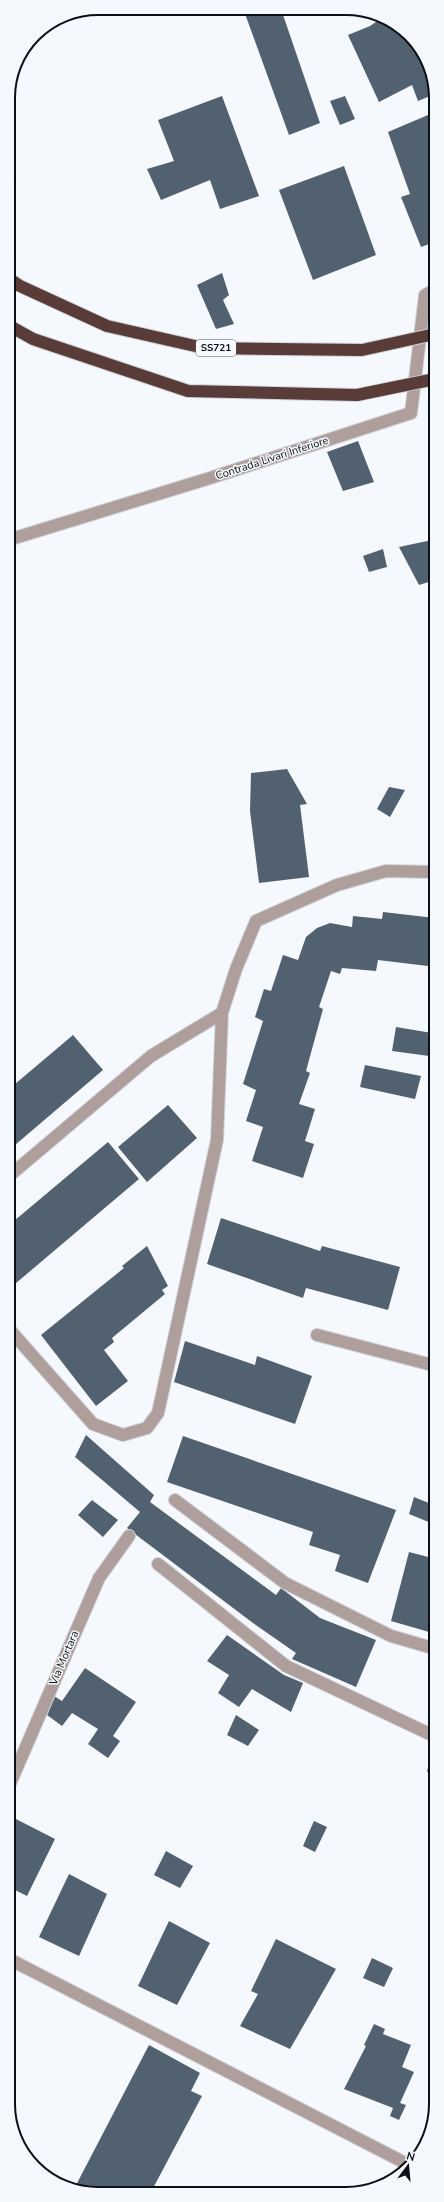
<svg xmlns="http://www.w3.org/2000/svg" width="444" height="2202" font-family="'Nunito Sans',sans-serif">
<rect width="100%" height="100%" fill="#f5f8fc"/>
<path fill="#526170" d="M250 9H281L320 123 289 135 244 11Z
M372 14 414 38 435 86V94L418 101 412 85 379 102 348 35 370 26 376 22Z
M222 96 259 196 220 209 210 180 161 200 147 169 174 161 158 120Z
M345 96 355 119 340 125 330 101Z
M435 112V242L421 247 401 197 410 194 388 132Z
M344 166 376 255 313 280 279 190Z
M222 273 229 295 223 300 234 324 216 329 197 285Z
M358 441 374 482 343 491 327 452Z
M432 540 435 550V580L419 585 399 547Z
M383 549 387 567 369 572 363 556Z
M435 746V765L430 748Z
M287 769 307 804 300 805 309 877 259 883 250 811 251 773Z
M389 787 405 790 390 817 377 809Z
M383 912 435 918 436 967 378 960 376 971 342 968 340 974 331 971 319 1007 323 1009 306 1071 310 1073 299 1104 315 1109 305 1141 314 1144 303 1178 252 1161 263 1127 246 1121 256 1090 243 1084 263 1021 255 1017 264 989 271 991 283 955 298 960 306 937 317 928 330 923 352 927 353 916 382 919Z
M396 1027 432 1033 429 1056 392 1051Z
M73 1035 103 1070 8 1151V1090Z
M365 1065 421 1076 415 1099 360 1087Z
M168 1105 197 1138 147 1182 118 1147Z
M108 1142 139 1179 9 1289 8 1226Z
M221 1218 320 1251 322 1246 400 1267 388 1310 306 1288 303 1298 207 1264Z
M147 1246 168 1286 162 1290 165 1294 112 1338 114 1342 104 1350 128 1381 96 1406 41 1335 124 1268 122 1266Z
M185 1341 255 1365 257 1356 312 1376 295 1424 174 1382Z
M86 1435 154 1495 150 1502 276 1595 281 1588 320 1618 376 1640 356 1687 292 1659 296 1653 253 1623 127 1528 140 1512 75 1457Z
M183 1436 396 1510 368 1583 335 1571 340 1555 309 1545 313 1532 167 1482Z
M414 1497 436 1506V1525L409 1514Z
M92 1500 118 1520 103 1537 78 1515Z
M409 1552 436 1559V1634L391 1621Z
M227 1635 284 1675 303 1683 291 1712 252 1689 239 1707 218 1693 229 1675 207 1661Z
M85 1668 136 1702 113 1736 120 1741 108 1758 88 1744 98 1729 72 1713 62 1726 43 1712 54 1696 62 1701Z
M236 1715 259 1730 248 1746 227 1735Z
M433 1748 436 1749V1773L427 1772 430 1759 428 1758Z
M10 1816 55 1839 27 1896 9 1887Z
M314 1821 327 1827 315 1852 303 1846Z
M166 1851 193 1866 180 1888 154 1875Z
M69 1874 107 1894 79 1956 39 1937Z
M169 1921 210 1943 177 2005 138 1986Z
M276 1939 336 1969 290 2049 240 2026 258 1994 251 1991Z
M372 1958 393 1968 384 1987 363 1978Z
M374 2024 385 2029 383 2034 411 2045 402 2067 414 2072 400 2103 406 2105 399 2120 390 2116 393 2108 344 2089 366 2046 364 2045Z
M149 2045 200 2073 191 2091 202 2096 151 2192H80L74 2189Z"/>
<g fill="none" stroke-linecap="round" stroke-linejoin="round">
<g stroke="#cfd3d7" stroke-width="14">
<path id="minor" d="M8 540 207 479 411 413 425 295 435 290
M8 1177 151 1056 222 1013
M9 1329 93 1424 123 1435 147 1428 158 1413 217 1140 222 1013 236 969 256 921 337 885 386 871 435 872
M317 1335 436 1366
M175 1500 285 1583 391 1636 436 1649
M158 1564 286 1666 436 1737
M9 1786 99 1578 129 1536
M9 1959 411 2166"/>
</g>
<use href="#minor" stroke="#ae9e9c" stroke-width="12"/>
<g stroke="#cfd3d7" stroke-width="14" stroke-linecap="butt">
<path id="highway-bridge" d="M8 278 20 286 107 326 204 348 362 350 435 334
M8 325 33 339 188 391 357 395 435 379"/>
</g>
<use href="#highway-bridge" stroke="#593b38" stroke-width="12"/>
</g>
<g text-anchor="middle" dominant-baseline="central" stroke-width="3" stroke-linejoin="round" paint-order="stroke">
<rect fill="#f5f8fc" stroke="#50565a" stroke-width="1" x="196" y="340" width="40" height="16" rx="3"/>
<g font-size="10" font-weight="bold" fill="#0a1015">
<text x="216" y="348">SS721</text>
</g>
<g font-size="11" fill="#0a1015" stroke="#f5f8fc">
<text transform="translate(272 458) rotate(-18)">Contrada Livari Inferiore</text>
<text transform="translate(64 1658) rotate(-67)">Via Mortara</text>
</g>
</g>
<path d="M0 0H444V2202H0ZM98 15H346A83 83 0 0 1 429 98V2104A83 83 0 0 1 346 2187H98A83 83 0 0 1 15 2104V98A83 83 0 0 1 98 15Z" fill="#f5f8fc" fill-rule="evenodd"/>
<path fill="none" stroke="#0a1015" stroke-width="2" d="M98 15H346A83 83 0 0 1 429 98V2104A83 83 0 0 1 346 2187H98A83 83 0 0 1 15 2104V98A83 83 0 0 1 98 15Z"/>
<g transform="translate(408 2166) rotate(16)" stroke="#f5f8fc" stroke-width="3" paint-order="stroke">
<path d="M0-3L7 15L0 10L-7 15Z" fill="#0a1015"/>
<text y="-6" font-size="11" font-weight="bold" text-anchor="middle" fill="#0a1015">N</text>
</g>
</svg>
